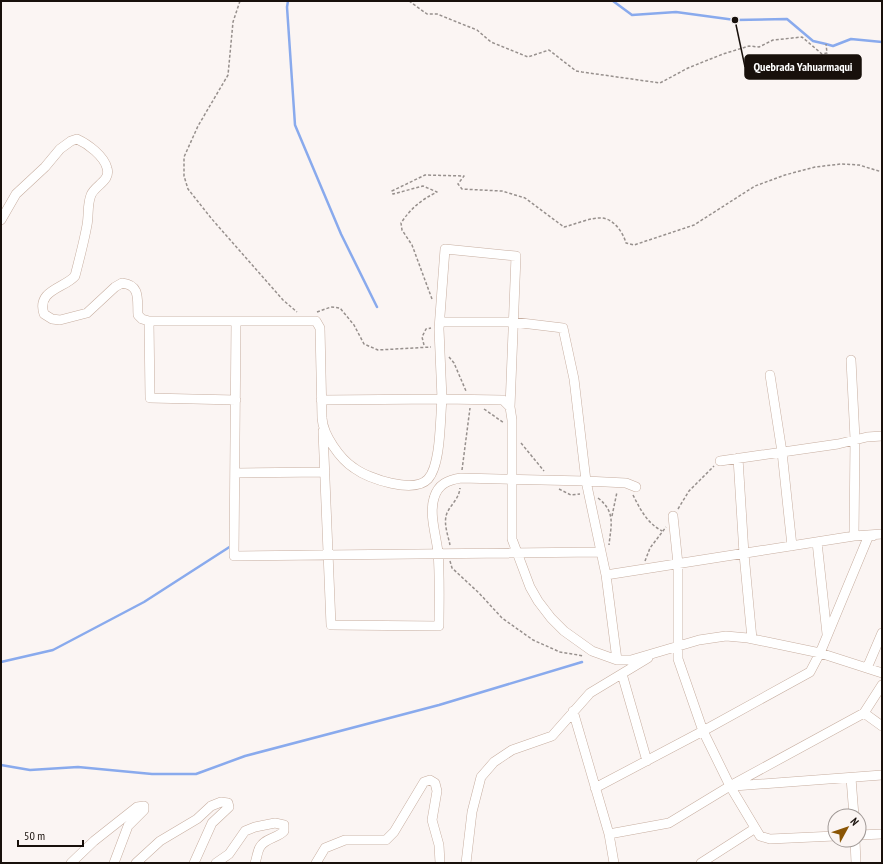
<svg xmlns="http://www.w3.org/2000/svg" width="883" height="864" font-family="'PT Sans Narrow',sans-serif">
<rect width="100%" height="100%" fill="#fbf5f3"/>
<g fill="none" stroke-linecap="round" stroke-linejoin="round">
<path stroke="#89aaed" stroke-width="2.5" d="M288 1 287 7 295 125 341 234 377 307
M613 1 632 15 676 12 735 20 787 19 813 41 826 44 833 46 851 39 882 42
M1 662 53 650 144 602 231 546
M1 765 30 770 78 767 152 774H196L245 756 439 705 582 662"/>
<g stroke="#c7aea0" stroke-width="10">
<path id="street" d="M1 220 16 194 45 167 60 149 71 141 77 139C88 144 104 156 107 168 111 181 95 185 91 195 87 205 89 215 87 225 84 242 79 260 75 276 65 288 36 290 44 314L52 319 60 320 87 313 115 287 122 283C141 285 137 300 138 315L142 319 149 321H316L320 328 322 418C323 435 340 459 354 468 369 479 414 494 428 479 441 465 440 419 442 399L503 400 510 407 512 420V539L530 587 538 601 551 618 564 631 592 651 617 660H631L699 640 726 636 748 638 820 653 882 673
M149 321 150 398 236 400
M236 321 234 556 600 552
M440 322H513L563 328 574 379 586 481 606 575 854 536 882 534
M851 360 855 439 854 536
M770 375 782 452 792 546
M321 400 442 399 439 329 445 249 516 256 510 407
M323 431 331 625 439 626C439 602 440 577 438 552 436 535 429 514 434 498 438 484 448 480 461 478L586 481 626 483 636 487
M738 458 744 554 752 639
M720 461 838 444 867 437 882 436
M235 473 325 472
M673 516 678 564V659L703 731 730 786 760 836 770 839 835 836
M817 542 827 634
M606 575 617 660
M867 668 882 633
M622 674 647 761
M573 711 609 834 614 863
M864 713 882 726
M851 778 854 816
M734 786 882 775
M595 788 703 731 810 672 820 653 869 535 873 536
M609 834 669 823 730 786 864 713 882 685
M859 835 882 834
M855 840 856 863
M71 863 94 841 137 807 144 806V810L128 826 114 863
M136 863 160 841 197 819 211 806 221 802 228 803 229 807 212 823 194 863
M216 863 229 854 245 831 255 827 275 823 284 825V831C278 838 265 838 260 847 257 852 257 858 255 863
M316 863 325 848 345 840H386L394 832 424 782 430 780 435 783 437 791 432 820 439 845 440 863
M466 863 472 812 481 777 494 762 512 750 552 736 590 693 648 658
M701 863 754 829"/>
</g>
<path stroke="#97908d" stroke-width="1.5" stroke-dasharray="3 2" stroke-linecap="butt" d="M240 1 233 22 228 75 198 126 184 157V176L188 189 211 218 283 300 297 312
M409 1 427 14H437L477 30 491 42 528 57 549 50 576 71 582 72 660 83 688 68 723 54 749 46 759 47 773 40 802 37 822 54 827 53 826 44
M432 299 412 245 402 230 401 223C411 208 421 200 437 192L423 186 393 194 392 191 425 175 464 176 458 184 462 189 502 191 525 198 564 227C573 225 592 217 601 218 613 218 623 232 626 243L634 245 694 225 755 186 785 175 815 167 841 164 859 165 882 172
M317 312 331 307 340 308 354 325 364 344 378 350 431 347
M424 345 422 337 426 329 431 328
M449 357 454 363 466 391
M484 409 504 423
M521 443 544 471
M462 470 470 408
M559 489 571 495 580 494
M633 495C640 509 647 523 662 531
M598 498C616 512 611 525 609 545
M678 509 689 491 714 466
M612 516 617 492
M450 545C448 535 443 523 447 513 451 504 459 499 460 488
M450 561 452 568 479 593 502 618 533 640 560 652 584 656
M645 561 650 548 666 527"/>
<use href="#street" stroke="#fff" stroke-width="9"/>
</g>
<path fill="none" stroke="#18100b" stroke-width="1.5" d="M735 20L745 67"/>
<circle fill="#18100b" stroke="#fbf5f3" stroke-width="1.5" cx="735" cy="20" r="4"/>
<rect fill="#18100b" stroke="#18100b" stroke-width="1.5" x="745" y="55" width="116" height="24" rx="4"/>
<g font-size="12" text-anchor="middle" font-weight="bold" fill="#fff">
<text x="803" y="71">Quebrada Yahuarmaqui</text>
</g>
<rect width="883" height="864" fill="none" stroke="#18100b" stroke-width="4"/>
<g transform="translate(847 828) rotate(50)"><circle r="19" fill="#fbf5f3" stroke="#a09996"/>
<path d="M0-3L7 15L0 10L-7 15Z" fill="#8a5504"/>
<text y="-6" font-size="11" font-weight="bold" text-anchor="middle" fill="#18100b">N</text>
</g>
<path d="M18 840v6h65v-6" fill="none" stroke="#18100b" stroke-width="2"/>
<text x="24" y="840" font-size="12" fill="#18100b" stroke="#fbf5f3" stroke-width="3" paint-order="stroke">50 m</text>
</svg>
